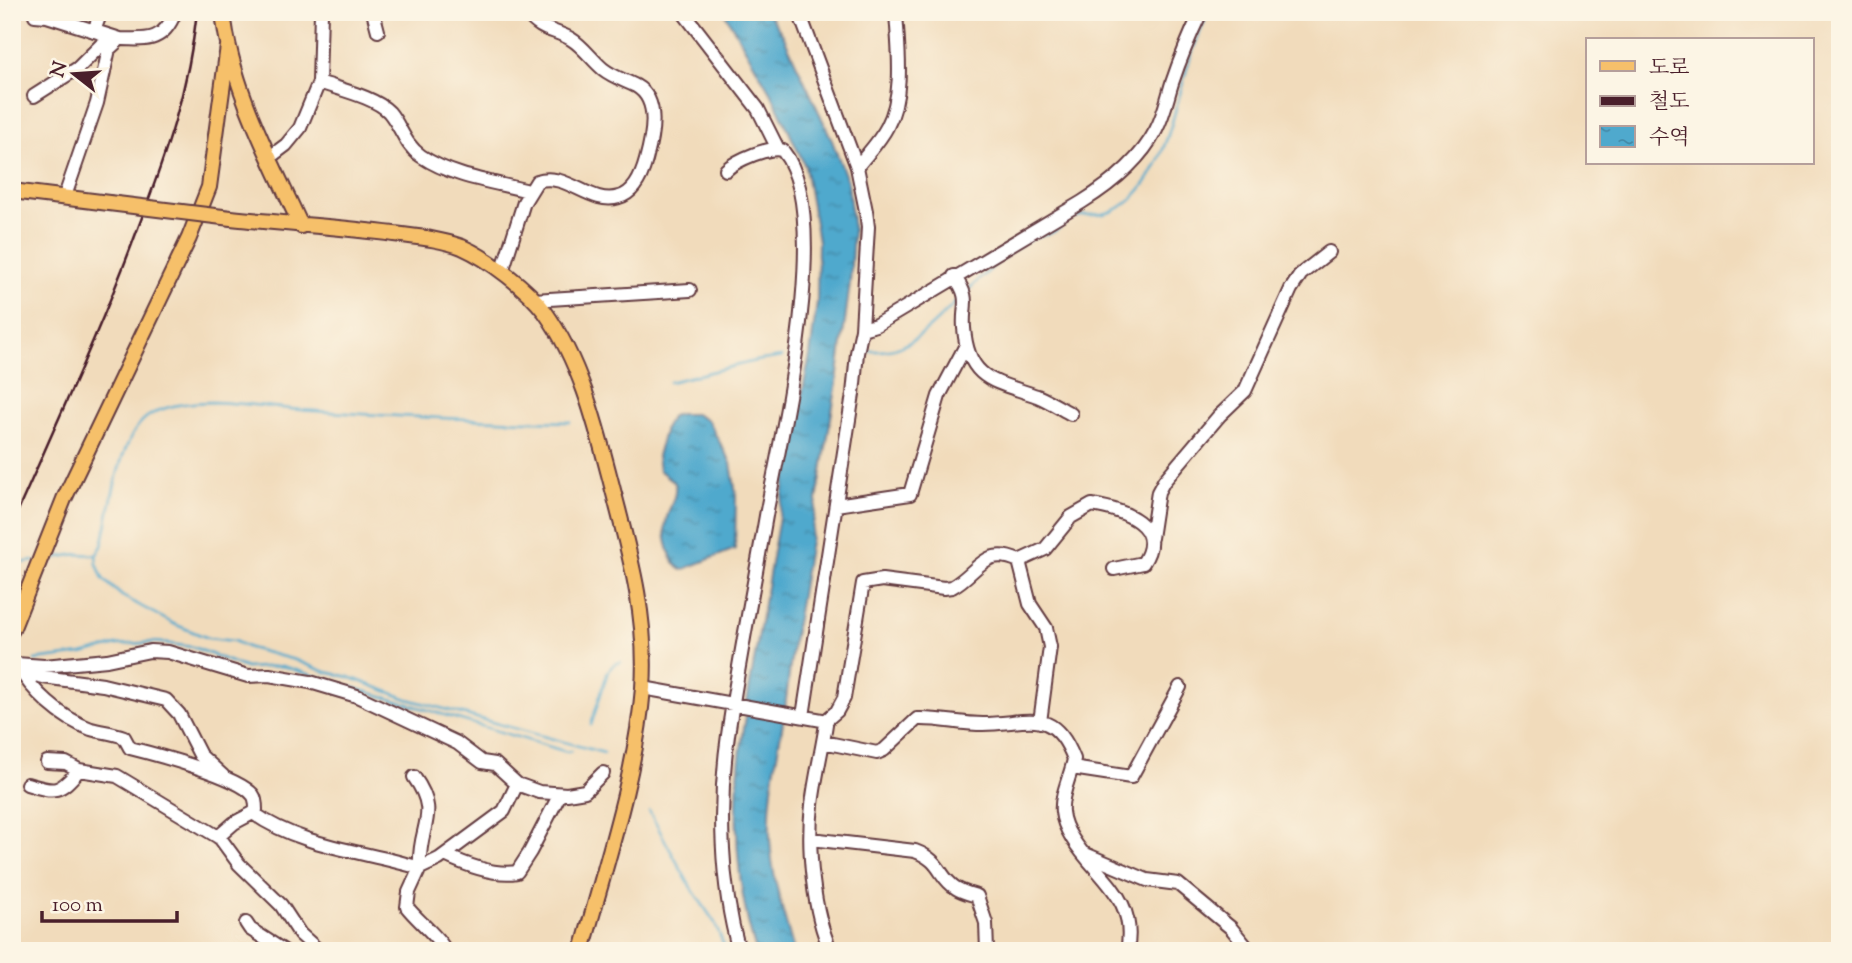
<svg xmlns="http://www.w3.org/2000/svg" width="1852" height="963" font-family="'Sorts Mill Goudy','Noto Serif KR',serif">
<defs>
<pattern id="water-ripples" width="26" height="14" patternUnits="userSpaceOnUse" patternTransform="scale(1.75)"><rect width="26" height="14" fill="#4fa9cd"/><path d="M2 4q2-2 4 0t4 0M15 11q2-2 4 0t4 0" fill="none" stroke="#4489a7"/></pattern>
</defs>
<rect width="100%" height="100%" fill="#fcf5e5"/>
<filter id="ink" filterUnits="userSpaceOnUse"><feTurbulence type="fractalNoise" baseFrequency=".0143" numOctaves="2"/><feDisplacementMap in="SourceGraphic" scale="14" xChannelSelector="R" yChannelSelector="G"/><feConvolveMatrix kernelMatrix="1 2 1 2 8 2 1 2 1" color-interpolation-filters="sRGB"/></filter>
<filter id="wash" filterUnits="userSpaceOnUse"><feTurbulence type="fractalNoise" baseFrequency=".00686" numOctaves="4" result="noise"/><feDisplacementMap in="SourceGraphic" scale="28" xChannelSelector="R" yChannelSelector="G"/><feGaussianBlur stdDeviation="1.57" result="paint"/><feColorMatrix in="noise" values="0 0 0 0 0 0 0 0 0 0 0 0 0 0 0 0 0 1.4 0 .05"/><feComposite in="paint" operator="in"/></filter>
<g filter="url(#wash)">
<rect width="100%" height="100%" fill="#f1dbbb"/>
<path fill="url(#water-ripples)" stroke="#4c647c" stroke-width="2" d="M724 12H767L783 35 831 138 848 183 853 231 850 283 837 382 793 642 785 708 747 702 791 448 810 355 817 302 818 241 805 166 773 97Z
M680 414H695L708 421 731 463 736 495 735 549 682 570C670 564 663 535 666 522 668 508 677 499 675 483L659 470 657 456 666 425 672 416Z
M747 711 784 717C776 760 766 806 771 851 774 885 785 918 794 951H756C732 875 732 788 747 711Z"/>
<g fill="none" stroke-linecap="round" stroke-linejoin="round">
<path stroke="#4fa9cd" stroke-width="2.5" d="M969 289C987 273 1013 246 1036 237 1041 235 1046 235 1051 233 1060 229 1065 222 1073 218 1088 212 1101 219 1119 208 1165 182 1174 108 1189 62 1194 45 1202 29 1208 12
M862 351C875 351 890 352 902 346 923 337 943 315 959 299
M669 382 755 361 782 357
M97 554 102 546C110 513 118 438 147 417 164 405 193 402 214 402 247 403 281 409 315 411 400 417 485 420 570 422
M47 559 78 554 96 555 97 564 103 579 122 596 174 624 208 638 234 641 249 648 295 660 326 672 349 677 408 699 604 753
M12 564 34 561
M35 660 82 654 117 645 155 642 193 647 246 668 282 666 567 752 571 751
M591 725 608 671 614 664 621 662
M649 811 690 886 715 923 726 951"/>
</g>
</g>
<g filter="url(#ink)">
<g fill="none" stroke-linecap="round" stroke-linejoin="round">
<g stroke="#633b41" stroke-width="16">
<path id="minor" d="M373 12 378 31
M683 12 758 109 777 147
M799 12 857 167 866 211 868 227 862 329 857 353 853 394 803 716
M35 15 47 16 120 39
M94 31 101 12
M319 82C338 89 375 97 389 112 401 126 404 144 421 156 452 177 493 182 529 191
M34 96 78 68 101 45 104 44 109 49
M270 157 286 145 300 128 319 82 321 12
M857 167C867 154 880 141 887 127 905 94 898 48 896 12
M726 170C735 161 772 144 783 151 834 214 782 431 767 510 754 585 739 659 728 735 718 804 720 883 739 951
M65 196 97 103 109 49 120 39C147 40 164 42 175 12
M502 272 524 202 537 181C567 171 590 206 619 197 635 193 642 175 646 160 652 138 661 100 636 86 624 80 613 77 603 69 592 60 583 46 571 39 552 28 542 33 526 12
M954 276C972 300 962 304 964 328 968 381 995 381 1037 396 1049 401 1060 408 1071 414
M534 300 690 290
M862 329 876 325 1082 202C1111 184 1140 161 1156 130 1164 115 1167 99 1172 83 1180 59 1190 35 1201 12
M836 505 910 494 939 396 966 345
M1151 538 1158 492 1164 481 1219 416 1245 391 1291 289 1301 274 1329 252
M1019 561 1045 549 1071 517 1092 505C1123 510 1168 525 1143 563L1114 569
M12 662 16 664 44 666 107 660 150 651 168 652 248 676 269 675 310 682 357 696 457 743 482 762 495 764 517 784 539 792 567 794 585 791 603 773
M16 664C32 691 60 718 91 729 102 732 113 733 124 737L130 748C154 754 238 776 253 795 256 799 256 805 256 810L253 813
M20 666 34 675 43 677 103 685 166 700 179 714 200 755 223 776
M643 688 822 720 826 724C822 751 815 778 812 805 807 847 813 913 831 951
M824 722 837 711 844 698 863 583 882 580 944 588 952 587C979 572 984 545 1019 561L1030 604 1046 628 1050 647 1040 722
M823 742 877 753 884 750 917 719C939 718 961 724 983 724 1028 724 1053 705 1074 759 1071 775 1060 796 1062 812 1063 822 1067 830 1072 838 1096 878 1138 896 1127 951
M47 762 66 763 79 770 117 776 220 838 239 864 281 905 300 934 319 951
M1072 768 1131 777 1180 687
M27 784C56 793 59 793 79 770
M218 837 234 823 253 813C301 847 364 851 420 868 417 826 442 816 414 777
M811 839 915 851C942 861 938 877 956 888 962 892 970 894 977 896L986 923 987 951
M1083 853 1147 880 1178 884 1231 928 1250 951
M445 855C466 865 494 876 517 872L530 852 560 794
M246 923 250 929 284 951
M445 951C442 940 416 919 407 907L409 892 420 868 439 859 504 811 517 784"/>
</g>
<g stroke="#633b41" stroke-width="18">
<path id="major" d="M223 12C231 88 270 158 301 226
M12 191 109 203
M231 218C285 224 340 227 394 234 417 237 441 239 462 247 489 259 528 289 545 312 582 364 597 429 613 490 630 555 648 619 643 688 636 775 605 866 582 951
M12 630 64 499 189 238 209 187 228 46"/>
</g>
<use href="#minor" stroke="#fff" stroke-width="12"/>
<use href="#major" stroke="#f6c06b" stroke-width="14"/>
<path stroke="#4a1f2b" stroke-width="2.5" d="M12 524C55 426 101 329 138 228 166 154 188 92 197 12"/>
<g stroke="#633b41" stroke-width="18" stroke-linecap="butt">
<path id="major-bridge" d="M109 203 231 218"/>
</g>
<use href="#major-bridge" stroke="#f6c06b" stroke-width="14"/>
</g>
</g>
<rect width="1852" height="963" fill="none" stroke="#fcf5e5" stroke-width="42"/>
<rect x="1586" y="38" width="228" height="126" fill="#fcf5e5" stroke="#b59f9b" stroke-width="2"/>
<rect x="1600" y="61" width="35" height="10" fill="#f6c06b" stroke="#b59f9b" stroke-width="2"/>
<text x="1649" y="74" font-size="21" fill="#4a1f2b">도로</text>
<rect x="1600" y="96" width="35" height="10" fill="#4a1f2b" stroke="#b59f9b" stroke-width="2"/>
<text x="1649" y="108" font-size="21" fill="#4a1f2b">철도</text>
<rect x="1600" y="126" width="35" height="21" fill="url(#water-ripples)" stroke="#b59f9b" stroke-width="2"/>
<text x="1649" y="144" font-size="21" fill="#4a1f2b">수역</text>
<g transform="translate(74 74) rotate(287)" stroke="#fcf5e5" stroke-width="5" paint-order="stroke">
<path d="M0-5L12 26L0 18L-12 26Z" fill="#4a1f2b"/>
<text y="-10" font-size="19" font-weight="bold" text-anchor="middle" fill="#4a1f2b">N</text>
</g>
<path d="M42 911v10h135v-10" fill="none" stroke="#4a1f2b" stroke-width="3.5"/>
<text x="52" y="911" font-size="21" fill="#4a1f2b" stroke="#fcf5e5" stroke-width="5" paint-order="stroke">100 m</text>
</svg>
